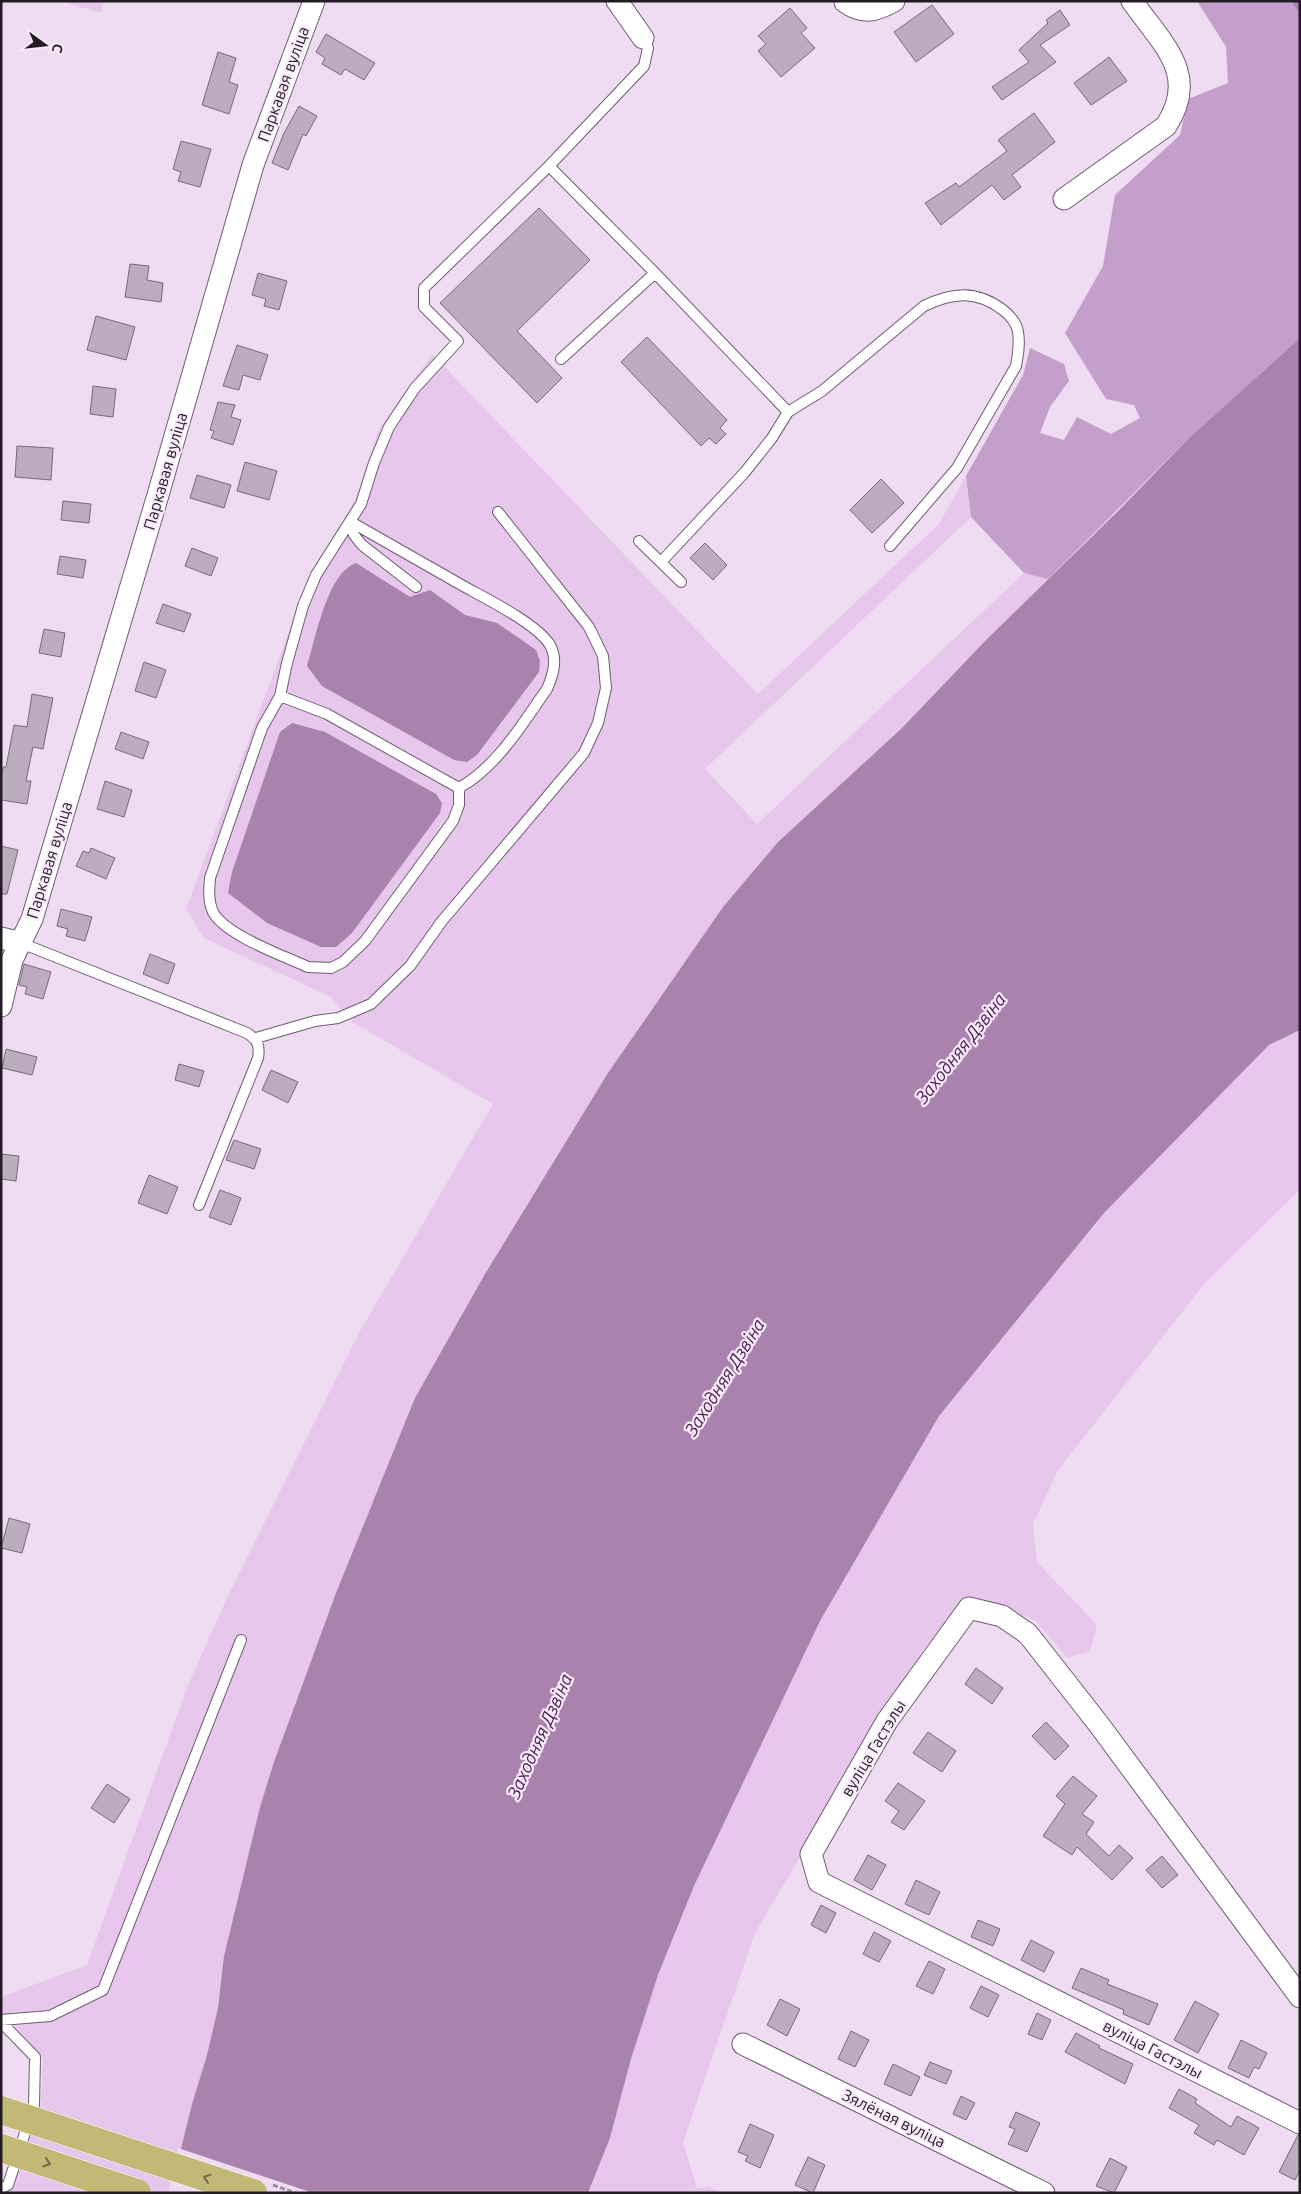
<svg xmlns="http://www.w3.org/2000/svg" width="1301" height="2194" font-family="Ubuntu,sans-serif">
<rect width="100%" height="100%" fill="#efdcf2"/>
<path fill="#e7c7eb" d="M60 1H104L101 13Z
M432 354 758 694 939 524 966 476 971 517 705 769 757 824 1024 573 1048 579 986 640 902 728 778 842 723 907 608 1073 369 1510 298 1695 260 1807 224 1956 218 2008 207 2055 192 2104 170 2193H5L13 2188 41 2104 43 2058 8 2018 1 2015V1997L87 1965 188 1685 227 1598 360 1331 493 1104 351 1021 331 997 204 938 186 909 311 572 355 500 378 431Z
M1300 1030V1189L1205 1283 1058 1470 1033 1524 1037 1562 1097 1625 1090 1651 1067 1658 1035 1620 975 1597 925 1646 755 1933 683 2142 697 2189 708 2186 719 2193H588L610 2138 631 2059 658 1975 694 1886 820 1621 939 1416 1104 1213 1269 1045Z"/>
<path fill="#c59fcb" d="M1197 1H1300V338L1189 438 1048 579 1024 573 971 517 966 476 1023 375 1030 348 1064 364 1069 381 1050 407 1040 433 1064 440 1077 417 1111 434 1140 418 1134 405 1106 399 1065 333 1103 266 1115 195 1180 135 1188 99 1228 83 1226 47Z"/>
<path fill="#a983ae" d="M1300 338V1030L1269 1045 1104 1213 939 1416 820 1621 694 1886 658 1975 631 2059 610 2138 588 2193H170L192 2104 207 2055 218 2008 224 1956 260 1807 274 1762 336 1593 415 1398 485 1274 608 1073 723 907 778 842 902 728 986 640 1119 510 1189 438Z
M356 563 410 597 430 590 465 615 497 623 536 650 540 661 539 672 477 755 467 762 454 760 322 686 307 666C316 638 327 573 356 563Z
M292 723 325 732 436 794 442 803 440 813 352 933 336 947H321L267 923 228 893 232 872 280 732Z"/>
<path fill="#efdcf2" d="M178 2148 313 2193H168Z"/>
<g fill="none" stroke-linecap="round" stroke-linejoin="round">
<path stroke="#a983ae" stroke-width="5.5" d="M1295 1 1300 9"/>
</g>
<path fill="#bdabc0" stroke="#7a697c" d="M932 5 954 34 916 62 894 32Z
M790 8 807 28 801 33 815 48 781 77 758 51 766 44 758 36Z
M1060 10 1070 25 1040 45 1056 62 1002 100 992 87 1029 62 1019 50 1048 23 1046 20Z
M326 34 375 63 364 80 345 69 341 75 322 64 325 58 316 52Z
M218 52 236 58 229 82 238 85 229 114 202 105Z
M1109 57 1127 81 1091 105 1074 83Z
M299 106 317 116 306 136 303 134 288 170 272 163 284 133Z
M1034 113 1055 142 1012 175 1021 187 1004 200 992 185 941 225 925 203 956 183 959 187 1007 151 998 140Z
M181 141 211 149 200 187 178 181 181 172 173 169Z
M539 208 590 260 517 331 562 378 537 403 440 303Z
M130 264 149 266 147 280 163 283 161 302 125 297Z
M258 273 287 281 279 310 264 306 266 299 252 295Z
M96 316 135 327 126 360 87 350Z
M647 337 727 420 720 428 726 434 716 444 709 438 701 446 621 362Z
M237 345 268 355 260 380 243 375 239 390 223 386Z
M93 386 116 389 113 417 90 414Z
M218 402 235 405 231 417 241 420 233 445 211 438 214 431 210 430Z
M17 446 53 448 51 480 15 477Z
M245 462 277 471 269 500 237 491Z
M197 475 231 485 224 508 190 498Z
M881 479 904 503 872 533 850 510Z
M63 501 91 504 89 523 61 520Z
M705 543 727 565 713 580 690 558Z
M192 548 218 558 211 576 185 566Z
M60 556 86 560 83 578 57 574Z
M163 604 191 614 184 632 156 623Z
M44 629 65 633 61 657 39 653Z
M144 662 166 670 156 698 135 691Z
M32 694 53 698 43 749 33 747 26 781H31L27 804 1 800V779L3 767H6L14 725 27 727Z
M121 732 149 742 143 759 115 749Z
M105 781 132 790 124 817 97 809Z
M1 846 18 850 7 894H1Z
M91 848 115 858 106 879 76 866 83 851 89 853Z
M61 909 92 917 85 941 66 936 68 929 57 926Z
M150 954 175 964 168 984 143 974Z
M24 964 51 972 43 999 25 994 27 987 19 985Z
M6 1049 37 1057 32 1075 2 1068Z
M179 1064 204 1071 199 1087 175 1080Z
M271 1070 298 1082 288 1103 262 1090Z
M234 1140 261 1149 254 1169 226 1160Z
M1 1154 19 1156 16 1181 1 1179Z
M149 1175 178 1187 167 1214 138 1203Z
M220 1190 241 1198 231 1225 209 1217Z
M9 1518 30 1524 22 1553 1 1548Z
M976 1668 1003 1688 992 1704 965 1684Z
M1046 1722 1069 1746 1055 1760 1032 1736Z
M928 1732 956 1751 942 1772 913 1753Z
M1073 1776 1097 1796 1082 1814 1094 1822 1086 1834 1109 1856 1119 1845 1133 1858 1112 1880 1077 1847 1072 1855 1043 1836 1065 1804 1056 1796Z
M898 1783 925 1801 904 1830 891 1822 899 1811 885 1801Z
M107 1784 130 1799 114 1823 91 1808Z
M868 1855 886 1865 872 1890 854 1880Z
M1162 1856 1178 1875 1162 1888 1146 1870Z
M916 1880 940 1892 929 1915 905 1904Z
M821 1905 836 1913 826 1933 811 1925Z
M978 1920 1000 1929 993 1946 971 1937Z
M874 1932 891 1941 879 1962 863 1954Z
M1031 1940 1054 1952 1044 1972 1021 1960Z
M929 1961 945 1969 933 1994 916 1986Z
M1081 1968 1109 1980 1107 1984 1158 2004 1149 2025 1123 2014 1124 2010 1072 1988Z
M981 1986 999 1995 988 2017 970 2008Z
M780 1999 800 2009 787 2036 767 2025Z
M1195 2001 1219 2014 1198 2053 1174 2040Z
M1037 2013 1051 2020 1042 2040 1028 2034Z
M851 2031 869 2040 855 2067 838 2059Z
M1076 2033 1100 2046 1099 2048 1133 2064 1125 2084 1065 2052Z
M1241 2040 1267 2053 1259 2069 1254 2067 1249 2078 1228 2068Z
M930 2062 952 2071 946 2084 924 2075Z
M893 2064 920 2077 911 2096 884 2084Z
M1179 2089 1197 2099 1195 2103 1231 2127 1237 2116 1259 2128 1244 2155 1217 2140 1214 2145 1194 2133 1199 2125 1169 2108Z
M961 2096 975 2103 966 2120 953 2114Z
M1016 2112 1040 2123 1027 2152 1008 2144 1015 2129 1009 2127Z
M750 2124 774 2135 760 2168 745 2161 748 2156 738 2152Z
M1298 2135H1300V2170L1295 2180 1279 2172Z
M808 2157 825 2165 813 2193 795 2185Z
M1110 2158 1127 2167 1114 2193 1096 2186Z"/>
<g fill="none" stroke-linecap="round" stroke-linejoin="round">
<g stroke="#6d5d70" stroke-width="12">
<path id="lane" d="M549 166 655 273 788 412
M561 359 655 273
M351 522C389 544 427 565 465 587 487 599 537 624 550 645 558 660 553 675 547 689 522 724 498 766 459 788V805L453 821 365 941 343 962 331 968 308 967C284 956 225 935 213 912 208 901 209 890 210 878L262 728 280 696 287 663 303 606 316 575 361 504 374 463 389 427 415 388 458 341 424 307V288L549 166 644 66 648 48 643 38
M351 522 354 535 362 545 416 587
M639 541 681 582
M661 562 745 472 772 438 788 412 822 391 924 306C953 292 977 290 1003 310 1010 315 1017 324 1018 332 1020 344 1018 355 1016 366L957 468 890 546
M280 696 327 714 459 788
M21 943 247 1033C258 1040 260 1046 258 1058L199 1205
M256 1038 315 1021 338 1018 371 1004 410 966 442 921 584 753 598 723 606 688 603 656 589 627 498 512
M1 2020 50 2016 103 1990 241 1640
M1 2022 35 2057 34 2105 8 2185 1 2188"/>
</g>
<g stroke="#6d5d70" stroke-width="23">
<path id="street" d="M617 1 643 38
M845 2C863 15 876 11 894 1
M1064 199 1166 126C1200 74 1162 44 1132 1
M1 938 21 943
M1 1006 12 960 32 919 158 495 253 165 314 1
M1300 1997 1100 1726 1028 1634 1002 1616 969 1608 887 1721 811 1854 819 1882 1300 2123
M743 2044 1044 2193"/>
</g>
<use href="#lane" stroke="#fff" stroke-width="10"/>
<use href="#street" stroke="#fff" stroke-width="21"/>
<g stroke="#fff" stroke-width="29" stroke-linecap="butt">
<path id="primary-bridge" d="M1 2110 253 2193
M1 2148 137 2193"/>
</g>
<path stroke="#9d8f9f" stroke-width="3" stroke-dasharray="5 2.5" stroke-linecap="butt" d="M273 2185 296 2193"/>
<use href="#primary-bridge" stroke="#c2b977" stroke-width="28"/>
</g>
<defs><path id="oneway-chevron" d="M-2-3.5L2.5 0L-2 3.5" fill="none" stroke-width="1.6" stroke-linecap="round" stroke-linejoin="round" transform="scale(1.25)"/></defs>
<g stroke="#726a4e">
<use href="#oneway-chevron" transform="translate(47 2163) rotate(18)"/>
<use href="#oneway-chevron" transform="translate(207 2178) rotate(-162)"/>
</g>
<g text-anchor="middle" dominant-baseline="central" stroke-width="4.5" stroke-linejoin="round" paint-order="stroke">
<g font-size="16" fill="#231c24" stroke="#faebfc">
<text transform="translate(283 84) rotate(-70)">Паркавая вуліца</text>
<text transform="translate(165 471) rotate(-74)">Паркавая вуліца</text>
<text transform="translate(49 860) rotate(-73)">Паркавая вуліца</text>
<text transform="translate(873 1748) rotate(-59)">вуліца Гастэлы</text>
<text transform="translate(1153 2049) rotate(27)">вуліца Гастэлы</text>
<text transform="translate(894 2118) rotate(26)">Зялёная вуліца</text>
</g>
<g font-size="18" font-style="italic" fill="#4a1a51" stroke="#faebfc">
<text transform="translate(960 1048) rotate(-52)">Заходняя Дзвіна</text>
<text transform="translate(724 1377) rotate(-58)">Заходняя Дзвіна</text>
<text transform="translate(539 1736) rotate(-66)">Заходняя Дзвіна</text>
</g>
</g>
<rect width="1301" height="2194" fill="none" stroke="#231c24" stroke-width="5"/>
<g transform="translate(45 45) rotate(105)" stroke="#faebfc" stroke-width="4" paint-order="stroke">
<path d="M0-4L9 19L0 12L-9 19Z" fill="#231c24"/>
<text y="-8" font-size="14" font-weight="bold" text-anchor="middle" fill="#231c24">С</text>
</g>
</svg>
